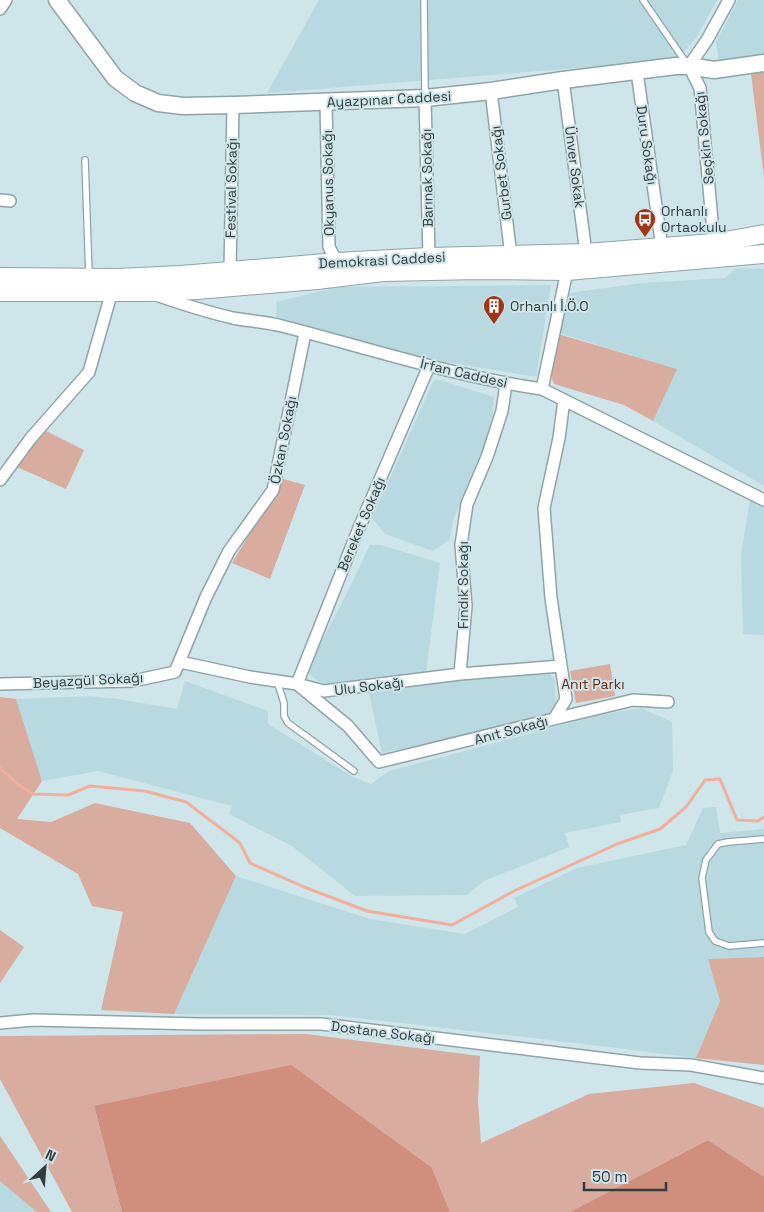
<svg xmlns="http://www.w3.org/2000/svg" width="764" height="1212" font-family="'Space Grotesk',sans-serif">
<rect width="100%" height="100%" fill="#cee5ea"/>
<path fill="#b9d9e0" d="M319 0H717L696 38 677 60 267 93Z
M738 0H764V55L741 60 719 61 716 42Z
M736 268 764 269V486L653 421 676 369 559 333 569 293 642 283 725 278Z
M551 285 536 377 434 360 277 321 276 302 339 287Z
M437 379 494 397 492 426 454 518 449 540 433 551 385 534 372 518 433 382Z
M750 500 764 507V635L743 634 741 555Z
M370 545H381L440 563 426 673 341 682 334 685 321 683 309 674 315 654 346 595Z
M547 671 555 680 556 702 550 714 478 733 382 753 369 693 464 680Z
M185 681 268 711V724L353 777 371 784 389 771 600 715 641 708 672 722 673 771 659 808 620 815 621 822 565 833 569 847 484 881 467 895 355 896 292 846 229 814 232 806 98 771 42 781 16 699 89 696 118 699 177 709Z
M716 807 720 833 764 829V957L708 959 720 1001 696 1058 576 1043 331 1015 173 1014 236 876 370 919 465 934 518 907 514 898 577 868 686 845 703 808Z
M0 1136 51 1212H0Z"/>
<path fill="#d9aca0" d="M764 72V177L751 74Z
M558 334 677 369 653 421 624 405 554 384 551 376Z
M44 430 84 450 66 489 17 467Z
M280 478 305 485 270 579 232 563 277 488Z
M610 664 615 696 576 703 570 671Z
M0 697 16 699 42 781 17 819 51 822 95 803 190 823 236 876 174 1014 101 1010 123 912 92 906 78 874 0 828Z
M0 930 24 947 0 983Z
M764 957V1065L696 1058 720 1001 708 959Z
M306 1034 480 1056 478 1101 481 1143 589 1094 694 1083 764 1108V1177L708 1140 570 1212H450L432 1168 94 1106 122 1212H72L0 1079V1036Z
M0 1136 51 1212H37L0 1181Z"/>
<path fill="#d08f7c" d="M291 1065 432 1168 450 1212H122L94 1106Z
M708 1140 764 1177V1212H570Z"/>
<g fill="none" stroke-linecap="round" stroke-linejoin="round">
<path stroke="#f3af9c" stroke-width="3" d="M0 768 16 783 33 794 68 795 90 786 145 791 186 802 240 843 250 863 304 887 367 911 452 925 514 891 617 844 660 829 686 807 705 780 720 779 737 820 758 821 764 817"/>
<g stroke="#8fa4a9" stroke-width="8">
<path id="lane" d="M424 0 425 95
M643 0 687 64
M85 160 89 276
M277 681 284 703V716L288 723 354 771
M764 839 728 842 718 844 706 860 702 878 709 932 715 941 729 946 764 943"/>
</g>
<g stroke="#8fa4a9" stroke-width="14">
<path id="street" d="M0 9 6 0
M637 72 662 248
M563 80 586 253
M491 91 511 256
M425 98 429 257
M326 102 329 247 337 262
M0 200 10 201
M714 243 700 88 689 66 707 40 729 0
M230 271 233 105
M156 295C182 304 207 312 233 318 249 321 266 322 282 326 368 348 453 376 542 389L764 500
M429 366 359 528 297 684 348 726 379 762 554 719 566 699 551 598 544 508 559 438 564 400
M542 389 567 271
M0 480 31 438 89 372 112 291
M180 662 250 677 297 684 324 691 460 674 561 666
M460 674 466 606 461 545 467 504 487 457 502 411 506 384
M0 684 133 681 175 672 206 597 229 551 273 490 305 333
M554 719 633 700 668 702
M0 1023 33 1020 199 1024H321L640 1063 691 1065 764 1078"/>
</g>
<g stroke="#8fa4a9" stroke-width="19">
<path id="secondary" d="M57 0 115 78 135 93 158 103 183 106 233 105 425 98 491 91 563 80 676 66H689L714 70 764 63"/>
</g>
<g stroke="#8fa4a9" stroke-width="20">
<path id="primary" d="M0 277 118 278 181 275 337 262 429 257 586 253 714 243 764 234
M0 292H147L197 290 317 280 383 272 479 270 567 271 764 254"/>
</g>
<use href="#lane" stroke="#fff" stroke-width="5.5"/>
<use href="#street" stroke="#fff" stroke-width="11"/>
<use href="#secondary" stroke="#fff" stroke-width="16"/>
<use href="#primary" stroke="#fff" stroke-width="18"/>
</g>
<defs>
<g id="bus-pin" transform="scale(1.125)"><path d="M0 17L-7.5 6A9.5 9.5 0 1 1 7.5 6Z" fill="#9e3618" stroke="#cee5ea"/><path d="M-5-6H5V4H4V6H2V4H-2V6H-4V4H-5ZM-3.5-4V0h7V-4ZM-3.5 1.2v1.5H-2V1.2ZM2 1.2v1.5H3.5V1.2Z" fill="#fff"/></g>
<g id="building-pin" transform="scale(1.125)"><path d="M0 17L-7.5 6A9.5 9.5 0 1 1 7.5 6Z" fill="#9e3618" stroke="#cee5ea"/><path d="M-4-6H4V6H1V3H-1V6H-4ZM-2.5-4.3h1.7v1.8h-1.7ZM.8-4.3h1.7v1.8H.8ZM-2.5-1h1.7V.8h-1.7ZM.8-1h1.7V.8H.8Z" fill="#fff"/></g>
</defs>
<g fill-rule="evenodd">
<use href="#bus-pin" x="645" y="219"/>
<use href="#building-pin" x="494" y="306"/>
</g>
<g text-anchor="middle" dominant-baseline="central" stroke-width="4" stroke-linejoin="round" paint-order="stroke">
<g font-size="14" fill="#333c3e" stroke="#cee5ea">
<text transform="translate(389 99) rotate(-3)">Ayazpınar Caddesi</text>
<text transform="translate(704 138) rotate(-96)">Seçkin Sokağı</text>
<text transform="translate(647 145) rotate(82)">Duru Sokağı</text>
<text transform="translate(575 167) rotate(83)">Ünver Sokak</text>
<text transform="translate(501 173) rotate(-97)">Gurbet Sokağı</text>
<text transform="translate(427 178) rotate(-91)">Barınak Sokağı</text>
<text transform="translate(328 183) rotate(-91)">Okyanus Sokağı</text>
<text transform="translate(231 188) rotate(-89)">Festival Sokağı</text>
<text transform="translate(382 260) rotate(-3)">Demokrasi Caddesi</text>
<text transform="translate(464 373) rotate(13)">İrfan Caddesi</text>
<text transform="translate(283 440) rotate(-79)">Özkan Sokağı</text>
<text transform="translate(361 524) rotate(-67)">Bereket Sokağı</text>
<text transform="translate(463 585) rotate(-90)">Fındık Sokağı</text>
<text transform="translate(88 680) rotate(-3)">Beyazgül Sokağı</text>
<text transform="translate(369 686) rotate(-7)">Ulu Sokağı</text>
<text transform="translate(511 730) rotate(-15)">Anıt Sokağı</text>
<text transform="translate(383 1032) rotate(7)">Dostane Sokağı</text>
</g>
<g font-size="14" fill="#333c3e" stroke="#cee5ea" text-anchor="start">
<text x="661" y="211">Orhanlı<tspan x="661" dy="16">Ortaokulu</tspan></text>
<text x="510" y="306">Orhanlı İ.Ö.O</text>
</g>
<g font-size="14" fill="#74260f" stroke="#cee5ea">
<text x="593" y="684">Anıt Parkı</text>
</g>
</g>
<g transform="translate(45 1167) rotate(26)" stroke="#cee5ea" stroke-width="4" paint-order="stroke">
<path d="M0-4L9 19L0 12L-9 19Z" fill="#333c3e"/>
<text y="-8" font-size="14" font-weight="bold" text-anchor="middle" fill="#333c3e">N</text>
</g>
<path d="M584 1182v8h82v-8" fill="none" stroke="#333c3e" stroke-width="2.5"/>
<text x="592" y="1182" font-size="15" fill="#333c3e" stroke="#cee5ea" stroke-width="4" paint-order="stroke">50 m</text>
</svg>
